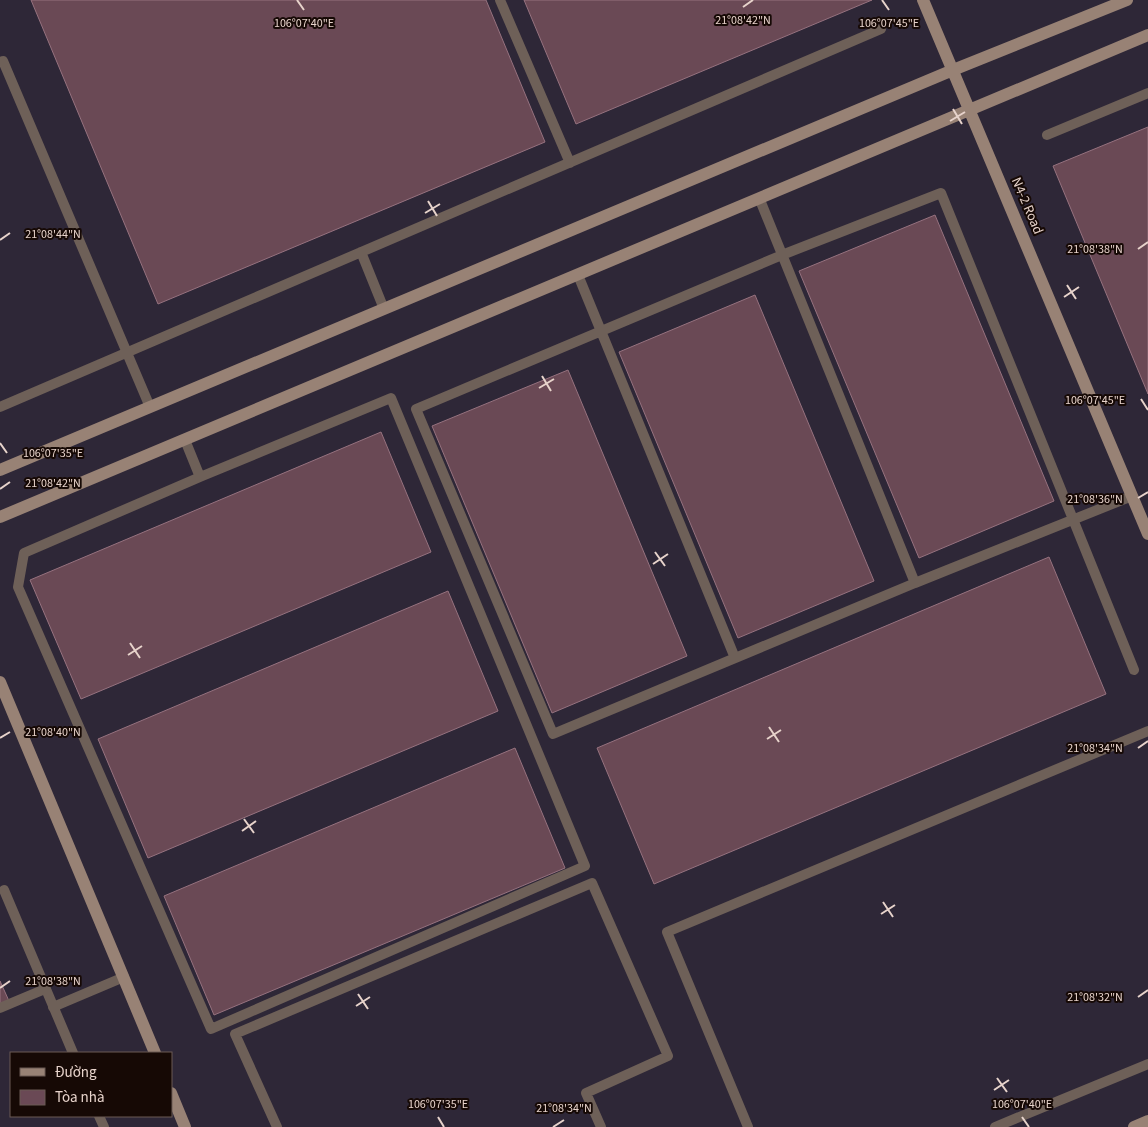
<svg xmlns="http://www.w3.org/2000/svg" width="1148" height="1127" font-family="'Source Sans 3',sans-serif">
<rect width="100%" height="100%" fill="#371b0f"/>
<path fill="#2e2737" fill-rule="evenodd" d="M0 0H1148V1127H0ZM11 1053H171V1116H11Z"/>
<path fill="#6a4955" stroke="#96727f" d="M31 0H486L545 142 158 304Z
M524 0H872L576 124Z
M1148 127V394L1053 166Z
M935 215 1054 501 919 558 799 271Z
M755 295 874 581 738 638 619 352Z
M568 370 687 656 552 713 432 426Z
M381 432 431 552 81 699 30 580Z
M1049 557 1106 694 654 884 597 748Z
M448 591 498 711 148 858 98 739Z
M515 748 565 868 214 1015 164 896Z
M0 981 9 1001 0 1005Z"/>
<g fill="none" stroke-linecap="round" stroke-linejoin="round">
<path stroke="#6e6058" stroke-width="10" d="M500 0 570 163
M0 62 3 61 150 407
M1047 135 1148 93
M760 200 915 583 553 734 416 409 782 255 941 193 1134 670
M361 252 384 309
M578 275 735 658
M0 407 881 29
M185 440 200 477 24 553 18 587 211 1029 585 866 391 398 200 477
M915 583 1132 496
M4 890 73 1053
M53 1007 124 977
M0 1008 45 989
M99 1116 104 1127
M277 1127 235 1034 592 883 668 1056 586 1093 601 1127
M748 1127 667 932 1148 731
M995 1127 1148 1064"/>
<path stroke="#988275" stroke-width="12" d="M923 0 1148 534
M0 470 953 70 1127 0
M0 517 1148 35
M0 682 155 1053
M171 1093 185 1127
M1134 1127 1148 1121"/>
</g>
<path fill="none" stroke="#e7d3cb" stroke-width="2" d="M297 0 304 10M882 0 889 10M743 7 753 0M953 109 962 124M950 121 965 112M428 201 437 216M425 213 440 204M0 240 10 233M1138 249 1148 242M1067 285 1076 299M1064 297 1079 287M542 376 551 391M539 388 554 379M1141 399 1148 410M0 443 7 453M0 489 10 482M1138 498 1148 492M655 552 665 566M653 564 668 554M130 643 140 658M128 655 142 646M769 727 779 742M0 738 10 732M767 739 781 730M1138 748 1148 741M244 819 254 833M242 831 256 821M883 902 893 917M881 914 895 905M0 988 10 981M358 994 368 1009M1138 997 1148 990M356 1006 370 997M997 1078 1007 1092M994 1090 1009 1080M438 1117 444 1127M1022 1117 1029 1127M553 1127 564 1120"/>
<g text-anchor="middle" dominant-baseline="central" stroke-width="4" stroke-linejoin="round" paint-order="stroke">
<g font-size="14" fill="#e7d3cb" stroke="#160905">
<text transform="translate(1027 206) rotate(67)">N4-2 Road</text>
</g>
</g>
<g font-size="12" text-anchor="middle" fill="#e7d3cb" stroke="#160905" stroke-width="4" stroke-linejoin="round" paint-order="stroke">
<text x="743" y="24">21°08'42"N</text>
<text x="304" y="27">106°07'40"E</text>
<text x="889" y="27">106°07'45"E</text>
<text x="53" y="238">21°08'44"N</text>
<text x="1095" y="253">21°08'38"N</text>
<text x="1095" y="404">106°07'45"E</text>
<text x="53" y="457">106°07'35"E</text>
<text x="53" y="487">21°08'42"N</text>
<text x="1095" y="503">21°08'36"N</text>
<text x="53" y="736">21°08'40"N</text>
<text x="1095" y="752">21°08'34"N</text>
<text x="53" y="985">21°08'38"N</text>
<text x="1095" y="1001">21°08'32"N</text>
<text x="438" y="1108">106°07'35"E</text>
<text x="1022" y="1108">106°07'40"E</text>
<text x="564" y="1112">21°08'34"N</text>
</g>
<rect x="10" y="1052" width="162" height="65" fill="#160905" stroke="#6a5a54"/>
<rect x="20" y="1068" width="25" height="8" fill="#988275" stroke="#6a5a54"/>
<text x="55" y="1077" font-size="15" fill="#e7d3cb">Đường</text>
<rect x="20" y="1090" width="25" height="15" fill="#6a4955" stroke="#6a5a54"/>
<text x="55" y="1102" font-size="15" fill="#e7d3cb">Tòa nhà</text>
</svg>
